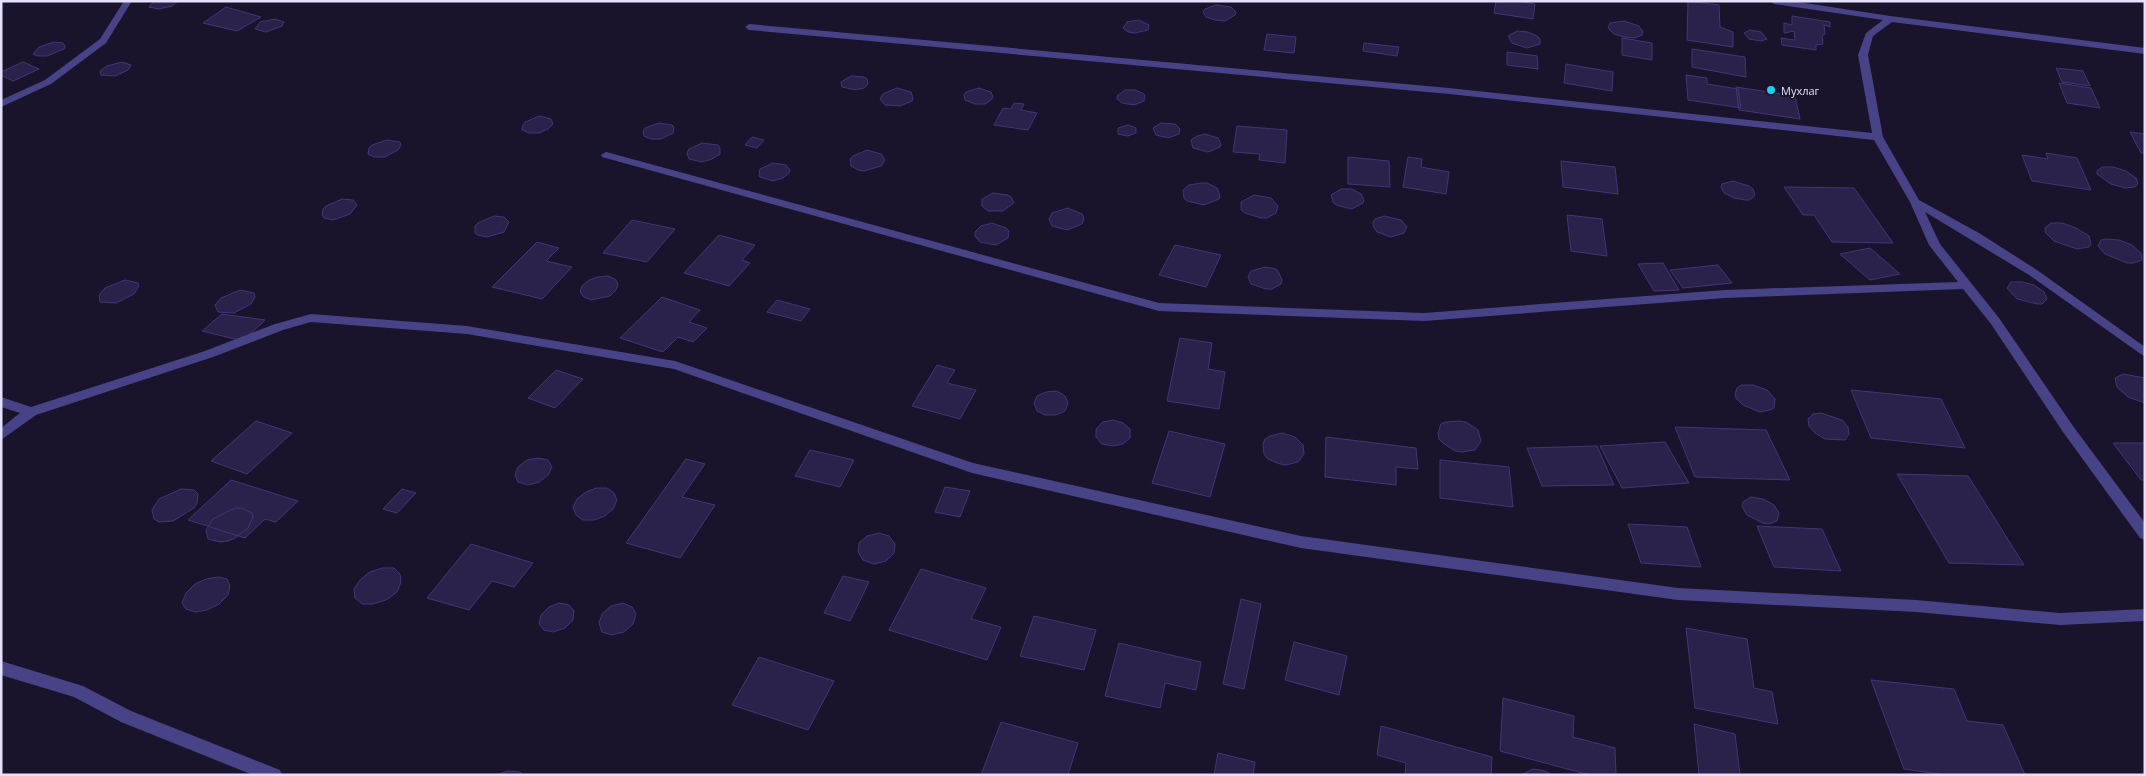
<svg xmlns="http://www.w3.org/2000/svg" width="2146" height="776" font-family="'Open Sans',sans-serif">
<rect width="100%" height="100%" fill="#19142b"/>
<path fill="#2b214b" stroke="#453575" d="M154 1H178L172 6 159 9 149 7Z
M1496 1H1519L1535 4 1533 19 1494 13Z
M1688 1 1719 5 1720 27 1733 32V47L1687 40Z
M1216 5 1231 7 1236 12 1235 15 1225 21 1215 20 1206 17 1203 12 1205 9Z
M226 7 261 17 237 31 203 23Z
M1792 16 1830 22V27L1824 25 1825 34 1822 36 1823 44 1816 45V50L1782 45 1781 38 1795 40 1794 31 1784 33V23L1792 25Z
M275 19 284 22 282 26 266 32 255 29 260 22Z
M1139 20 1149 25 1148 30 1135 33 1128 32 1123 28 1127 22Z
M1624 21 1639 26 1643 32 1642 35 1635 38 1624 37 1614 34 1608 28 1610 23Z
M1750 30 1761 32 1767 39 1761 41 1749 39 1744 33Z
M1517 31 1528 32 1537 36 1540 39V44L1527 48 1512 43 1508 36Z
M1267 34 1296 37 1294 53 1264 50Z
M1622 38 1652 43V60L1622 55Z
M54 42 63 43 65 46 64 49 47 56H37L33 54 39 47Z
M1364 43 1399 47 1397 56 1363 51Z
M1692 49 1745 57 1746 77 1692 67Z
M1507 52 1537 56 1538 69 1507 65Z
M23 62 39 69 13 81 1 75V72Z
M122 62 131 65 128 70 115 76 101 75 100 71 107 66Z
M1566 64 1613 72 1612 91 1564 83Z
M2056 68 2083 71 2090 86 2062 82Z
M1686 75 1707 78V84L1738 89 1741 108 1688 100Z
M851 76 864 77 867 79 868 84 864 88 856 90 842 87 841 82Z
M2059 83 2091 88 2100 108 2067 103Z
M1736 87 1795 96 1800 119 1739 110Z
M897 88 911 92 913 98 912 101 900 106 885 105 880 99 883 94Z
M979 88 991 92 993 97 991 100 985 104H975L965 100 964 95 966 92Z
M1125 90H1135L1142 93 1145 95 1144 101 1134 105 1122 103 1117 99V96Z
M1014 103 1024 104 1021 110 1037 113 1028 130 994 125 1003 108 1011 109Z
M539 116 551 119 553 124 548 129 539 133H529L522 130 523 125 525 122Z
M659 123 672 125 674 127 673 133 661 139H651L644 136 643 131 645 128Z
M1161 123 1175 124 1180 129 1179 134 1168 138 1156 135 1153 128Z
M1128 125 1136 128V133L1128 136 1118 134V128Z
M1237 126 1287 130 1285 163 1259 160 1260 154 1233 152Z
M2130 132 2145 134V153H2141Z
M1205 134 1218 138 1221 144 1220 147 1208 152 1193 148 1191 140 1197 136Z
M752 137 764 140 757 148 745 145Z
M387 140 400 142 401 145 398 150 385 157H374L368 154 369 148 372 145Z
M702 143 718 145 720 148V154L712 159 702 162 689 159 687 153 689 149Z
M867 150 881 154 885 160 881 166 864 171 858 170 851 166 850 159 853 156Z
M2046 153 2077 158 2091 190 2032 181 2022 155 2048 159Z
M1348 157 1389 161 1390 187 1348 184Z
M1408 157 1422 159 1421 167 1449 172 1446 194 1403 187Z
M1561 161 1615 167 1618 194 1563 187Z
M773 163 786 165 790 170 789 173 783 178 773 181 760 177 759 175 760 169Z
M2102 167H2113L2126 171 2136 178 2138 184 2135 187 2125 188 2111 184 2097 174V171Z
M1733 181 1749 186 1753 189 1755 195 1750 200H1745L1734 198 1724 193 1721 187 1722 184Z
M1201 183H1207L1217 188 1220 196 1219 199 1204 205 1187 201 1184 198 1183 190 1189 185Z
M1784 187 1854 188 1893 243 1832 242 1814 215H1803Z
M1341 189H1352L1361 194 1364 200 1363 203 1352 209 1336 205 1333 202 1331 195Z
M993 193 1008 195 1011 197 1014 203 1003 211H988L982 206V199Z
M1254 195 1271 198 1278 206 1276 213 1267 218H1261L1245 213 1241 210V202Z
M342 199 353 200 357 205 350 214 333 220 324 218 322 215 323 209 326 206Z
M1068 208 1082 214 1084 218 1082 224 1067 230 1052 226 1049 219 1052 213Z
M1567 215 1602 219 1607 256 1571 251Z
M494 216 504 217 509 222 504 232 487 237 478 235 475 233V226L478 223Z
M1384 216 1401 220 1407 227 1404 233 1391 237 1377 232 1373 226V222L1375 219Z
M632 220 675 229 647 262 603 253Z
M992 223 1006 228 1009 231 1008 238 996 245 980 242 975 236V232L981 226Z
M2051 223H2062L2076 228 2089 236 2091 244 2089 247 2077 249 2054 241 2045 232V228Z
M719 235 755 245 742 260 750 263 729 286 684 273Z
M2106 239 2119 240 2132 245 2141 253 2142 260 2134 263H2127L2105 254 2098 246 2101 240Z
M537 242 559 248 546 261 572 267 542 299 492 287Z
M1175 245 1221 255 1206 287 1159 275Z
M1870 248 1900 274 1870 280 1840 254Z
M1663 263 1679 290 1654 291 1638 264Z
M1718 265 1732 283 1683 288 1670 270Z
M1265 267 1276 269 1279 273 1282 280 1281 284 1272 289H1266L1251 284 1248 277 1251 271Z
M608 276 615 279 618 284 616 290 610 296 591 300 584 297 580 292 582 286 589 280 598 277Z
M125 280 138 283 139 286 134 294 116 303 100 302 99 295 105 288Z
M2011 282H2022L2034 285 2044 292 2047 299 2042 304H2037L2017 299 2007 288Z
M240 290 254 293 255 297 251 304 234 313 218 312 215 305 221 298Z
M662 297 700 310 689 322 707 328 693 342 678 337 663 352 620 338Z
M777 300 810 309 801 321 767 312Z
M222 314 265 320 243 341 202 331Z
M1180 338 1212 343 1208 369 1225 372 1219 409 1167 401Z
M937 365 955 370 947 383 976 390 960 419 912 406Z
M556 370 583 379 555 408 528 398Z
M2123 374 2145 378V403L2128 397 2117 387 2115 378Z
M1741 385H1753L1767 390 1775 399 1774 408 1770 410 1760 412 1743 405 1736 398 1735 394 1737 388Z
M1851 390 1941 399 1965 448 1871 438Z
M1057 391 1065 396 1068 403 1065 411 1056 415H1045L1037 411 1034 403 1037 396 1046 392Z
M1821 413 1842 420 1848 427 1849 434 1845 440 1825 439 1815 433 1809 426 1808 419 1813 414Z
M1113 420 1123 423 1130 429V438L1123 444 1113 446 1102 444 1096 437V429L1103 422Z
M256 421 292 433 247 474 211 461Z
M1459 421 1466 422 1478 430 1481 441 1475 450 1462 452 1455 451 1443 443 1439 439 1438 433 1441 424 1446 422Z
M1675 427 1766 430 1790 480 1695 477Z
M1169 431 1225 444 1210 497 1152 483Z
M1282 433 1295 437 1303 445 1304 454 1298 462 1286 465 1280 464 1268 459 1264 454 1263 444 1265 439 1270 436Z
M1326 437 1416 448 1418 469 1396 467V485L1325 477Z
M1665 442 1689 483 1622 488 1600 446Z
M2113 443H2145V480H2141Z
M1597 446 1614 485 1542 486 1527 448Z
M810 450 854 460 840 487 795 476Z
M538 458 548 460 552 467 548 475 539 482 528 485 518 482 515 475 518 467 527 460Z
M686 459 705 464 682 497 715 505 680 558 626 543Z
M1440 460 1509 467 1513 507 1440 498Z
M1897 474 1968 476 2024 565 1949 563Z
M231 480 298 501 276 522 265 519 245 538 188 520Z
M945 487 970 491 960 517 935 512Z
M596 488H607L614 493 617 500 613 509 605 516 594 520H583L576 515 573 507 577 499 586 492Z
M181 489 194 490 198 494 197 503 194 508 173 521 159 522 154 519 152 510 159 499Z
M402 489 416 493 397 513 383 509Z
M1751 497 1763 499 1774 505 1779 513 1777 521 1769 524 1763 523 1747 515 1742 506 1743 502Z
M235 508H242L252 513 253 517 248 528 235 538 228 541 220 542 208 539 206 530 213 519Z
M1628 524 1687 527 1701 567 1641 563Z
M1757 526 1822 529 1841 571 1774 567Z
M879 533 889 536 895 544 894 553 886 561 874 564 863 560 858 552 859 543 867 536Z
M471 544 533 563 514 587 492 581 469 610 427 598Z
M382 568H394L400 574 401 582 397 592 386 600 373 604H362L355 598 354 589 360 580 370 572Z
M921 569 986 588 971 619 1001 627 987 660 889 630Z
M843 576 869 582 850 621 824 613Z
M218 577 227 579 230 586 228 595 219 604 207 610 195 612 186 609 182 603 186 593 195 584 206 579Z
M1241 599 1261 604 1244 689 1223 684Z
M559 603 569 605 574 611 573 620 565 628 553 632 544 630 539 624 541 615 549 607Z
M623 603 632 607 636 614 633 624 624 632 612 635 602 632 599 623 602 614 611 606Z
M1034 616 1096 630 1084 670 1020 656Z
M1686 628 1747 639 1754 688 1772 692 1778 724 1695 708Z
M1294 642 1347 656 1339 695 1285 680Z
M1119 643 1201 662 1196 690 1165 683 1160 708 1105 696Z
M759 657 834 681 808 730 732 705Z
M1871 680 1954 689 1967 721 2003 725 2025 775H1945L1904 769Z
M1503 698 1574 716 1573 737 1615 748 1616 775H1590L1500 751Z
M1001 722 1078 743 1068 775H981Z
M1694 724 1735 734 1740 775H1699Z
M1381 726 1492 757 1491 775H1405L1406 763 1377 755Z
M1218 753 1255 762 1253 775H1214Z
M1533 769 1545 771 1552 775H1521Z
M507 771 520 772 523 775H497Z"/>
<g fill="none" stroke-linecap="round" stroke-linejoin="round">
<path fill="#484286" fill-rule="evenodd" d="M124 1H132L106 43 51 84 1 107V100L45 80 100 39Z
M1770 1H1792L1890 16 2145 48V54L1892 22 1873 36 1868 55 1883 137 1919 200 1979 233 2037 270 2145 347V357L2029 275 1925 212 1940 244 1999 318 2073 426 2145 523V540L2140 538 2063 432 1991 324 1963 289 1725 298 1424 321 1159 311 602 157 601 155 606 152 610 153 1159 303 1424 313 1725 290 1958 282 1929 245 1910 202 1874 140 1449 94 749 30 745 27 749 24 1449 88 1872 133 1858 55 1866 33 1883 20 1774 4Z
M311 314 467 326 675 361 973 463 1301 536 1678 588 1916 600 2060 613 2145 609V621L2060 625 1916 612 1678 600 1301 548 972 473 674 369 467 334 311 322 283 330 213 357 36 415 1 440V428L20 413 1 407V397L31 407 205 351 275 324Z
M1 661 83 686 131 711 280 770 282 775H253L121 722 74 697 1 675Z"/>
</g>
<circle fill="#1bcfee" stroke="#19142b" stroke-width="2" cx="1771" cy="90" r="5"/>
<g text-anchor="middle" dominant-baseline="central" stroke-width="4" stroke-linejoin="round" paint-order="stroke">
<g font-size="11" fill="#e5e0fd" stroke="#19142b" text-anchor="start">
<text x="1781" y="90">Мухлаг</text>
</g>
</g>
<rect width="2146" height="776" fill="none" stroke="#e5e0fd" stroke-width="5"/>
</svg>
